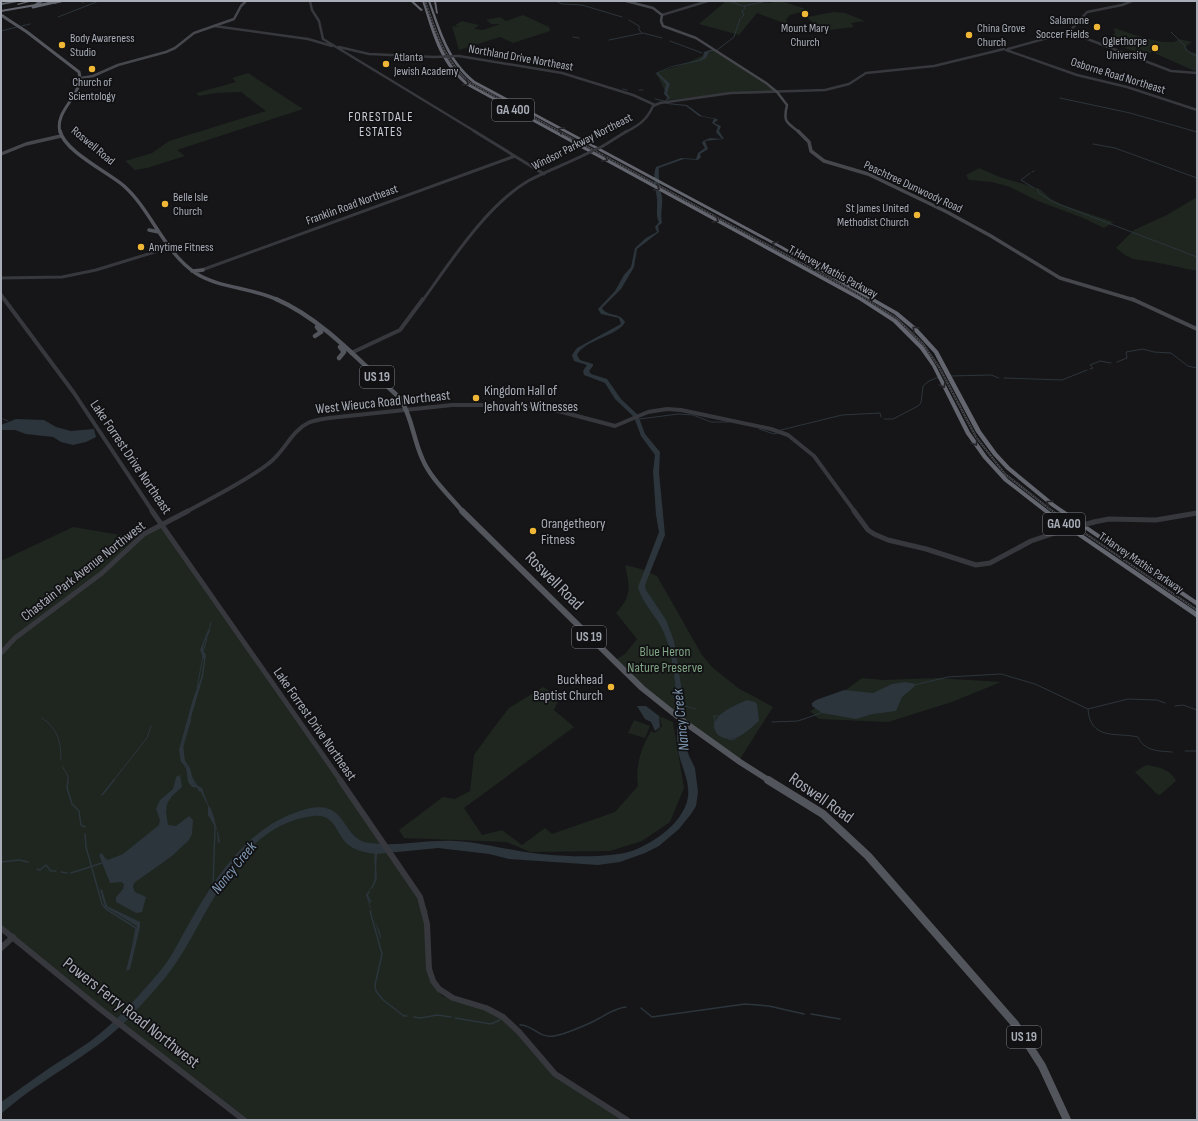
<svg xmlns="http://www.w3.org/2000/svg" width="1198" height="1121" font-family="'Sofia Sans Condensed',sans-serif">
<rect width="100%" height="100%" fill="#161618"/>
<path fill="#1e261f" d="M726 1 770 3 781 1 809 10 790 15 786 20 789 25 757 13 739 35 699 24Z
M834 12 845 13 865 21 851 23 854 27 821 31 807 17Z
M523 15 549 27 550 31 513 43 500 37 459 50 452 26 459 27 455 25 462 21 479 25 474 29 483 30 500 24H491L486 20 500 17 506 21Z
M1114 28C1128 32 1169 49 1179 39L1192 42 1185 47 1190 52 1197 53V72L1152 52 1145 55 1127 49 1125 47 1133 44C1126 36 1119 39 1110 38L1115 33Z
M714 50 778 93 724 94 667 100C666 91 661 81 655 73L687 63Z
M248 73 303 109 177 150 185 156 147 168 135 170 125 161 152 153 169 141 266 111 241 92 216 93 199 96 196 93 236 82 232 78Z
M979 168 1000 177 1040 189 1051 199 1063 205 1114 222 1104 228 1083 218 1038 201 1010 187 992 182 969 180 966 175Z
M1197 197V271L1154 262 1133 259 1125 255 1116 248 1134 230 1167 215Z
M160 523 413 887 428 911 427 946 429 979 442 996 489 1010 507 1022 553 1074 623 1117 621 1120H248L182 1072 1 927V561L73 527 139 538Z
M625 565 641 569 657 576 702 655 712 667 738 688 773 707 740 759C695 730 654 696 615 660L625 654 637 639 616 613C632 595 630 588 625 565Z
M862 678 883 680 937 678 1001 682 952 702 888 722 819 719 810 711 839 695Z
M543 687 560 697 554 710 574 727 464 808 482 835 502 830 522 845 545 828 552 834 615 812 638 786C635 766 641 748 651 731L655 733 662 726 659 716 673 722 684 788 670 822 642 841 610 851 530 852 507 842 404 838 399 830 443 797 455 799 470 791 474 755 492 730 509 708Z
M634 720 650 726 645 738 628 733Z
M1146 765C1156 766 1172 770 1176 781L1160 795 1157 794 1135 772Z"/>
<path fill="#2c353c" d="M710 50H718L709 52 706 58 700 61 671 67 658 73 670 84 667 93 670 98 666 101 667 103 687 105 702 116 717 119 718 120 714 123 721 126 719 131 724 139 705 141 708 149 700 154 701 157 698 160 684 159 659 168C658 177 660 188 662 197 663 205 660 214 662 223L658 226 659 232 637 249 634 267 621 289 602 308C607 317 620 312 625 322 620 335 584 340 577 355L580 360 593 364V366L589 371 591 374 607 379 621 399 638 415 645 434 660 452 659 472 665 535 645 585 646 590 666 620 674 641 683 698 685 743 689 756 695 768 698 792 696 806 691 814 679 829 659 846 645 853 620 862 598 865 509 859 489 854 438 848 377 854 375 882 367 895C370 902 371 909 373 916 375 924 382 932 381 940L366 895 374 883 376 854C367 853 357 851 350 846 335 836 337 813 313 816 240 825 212 907 178 960 164 981 146 1000 129 1018 91 1057 41 1078 1 1114V1102L4 1100C19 1090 33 1079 48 1069 64 1058 82 1048 97 1036 121 1017 141 993 161 970 171 958 178 943 186 929 210 886 241 835 289 815 352 788 336 839 370 843 398 847 427 839 456 841 476 842 495 847 514 850 543 856 604 860 632 851 643 847 655 840 665 832 675 824 686 811 688 797 690 780 681 767 678 750 676 738 678 725 677 713 676 688 674 657 664 633 658 617 642 604 638 587L659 532 656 515 653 471 655 455 641 436 634 417 615 399 605 383 584 375 583 371 587 365 574 361 572 355 577 348 621 324 619 318 601 314 598 309 615 291 624 275 631 267 635 248 646 238 657 232 655 227 659 222C655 214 658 208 657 199 656 189 652 177 656 167L681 158 696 159 698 153 705 148 702 143 703 141 710 138 722 139 716 132 718 127 712 123 714 119 699 116 686 106 667 104 663 102 668 98 664 94 666 84 656 73 672 66 699 60 703 57 704 52Z
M16 419 44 420 56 427 71 431 94 429 96 437 86 442 73 445 61 442 53 437 26 434 15 430H1V425Z
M208 630 210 631 204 643 203 651 206 655 203 677 183 744 185 761 190 768 194 784 202 788C208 806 217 822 220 842L218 843 217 830 208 815V806L199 788 192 787 188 782 186 766 181 762 179 750 193 699 201 678 204 660 200 650Z
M905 682 915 684V686L902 697 896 711 873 714 856 719 822 713 812 706V703L816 700 844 690 873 693 892 684Z
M747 700 755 702 757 704 759 721C747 731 734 746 718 735 705 717 733 706 747 700Z
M637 706H646L659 716 660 727 655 731 651 722 645 719Z
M180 775 182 787 172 796 167 804 166 812 168 825 176 826 189 816 193 820 192 834 189 840 172 856 134 883 133 887 135 892 146 897 142 912 136 913 116 902V897L123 889 124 884 121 882 110 883 99 855 102 853 105 858 108 860 123 854 159 825 160 820 156 809 160 800 173 789 176 777Z
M102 889 107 906 140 922V927L130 969 126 971 137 926 105 907 100 890Z"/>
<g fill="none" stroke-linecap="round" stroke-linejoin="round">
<path stroke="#2c353c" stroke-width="1" d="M82 1 83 3
M556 1 562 4 582 5 622 17
M729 1 743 6
M744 6 767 1
M58 17 99 1
M629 20 639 26V30L642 33
M22 26 30 24
M1 31 17 27
M1171 32 1185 46 1186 50 1197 57
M573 37 579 38
M609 40 643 33 662 38
M670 41 702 53
M717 50 734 37 740 19 744 15 742 11 745 8 744 6
M623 89 627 90
M639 90H643
M1060 98 1130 113 1197 132
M655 99 664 101
M1093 144 1115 148 1197 178
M1032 172 1034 171
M1030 173 1021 180 1034 188
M1037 189 1039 193 1053 202 1197 257
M1117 362 1127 358 1126 352 1143 349 1154 352 1171 353 1188 366 1197 368
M1090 369 1093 368 1090 365 1100 361 1111 363
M950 376 991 375 999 378
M1004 378 1062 380 1087 370
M3 419 8 421
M640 419 678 414 693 415 711 422H729
M884 419H893L918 406 921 403 923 386 929 381 939 377
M759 429 774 434 777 433
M781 430 842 415 880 413 881 417
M209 631 211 622
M203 653 207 638
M914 685 948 677 1001 674 1035 684 1088 709 1128 699 1157 700 1165 703
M197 688 203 656
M685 706 696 709
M1175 706 1183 705 1197 710
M1088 709C1090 741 1116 732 1138 737 1144 751 1158 751 1172 752
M42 718C58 729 61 742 61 760
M772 722 798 721 821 713
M717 733 714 727 715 718 713 716H719
M728 739 733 740 736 738
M183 746 191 719
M1185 751H1197
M183 763 188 771
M62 766 68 776V781
M192 777 194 781
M113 781 147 738 151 726"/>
<path stroke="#2c353c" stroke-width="1.5" d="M68 780 67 788 72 804 79 811 81 825 85 827
M193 780 200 791
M102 795 114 780
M210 808 214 820
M85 834 86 847 102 904 106 909 136 928 133 946
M1 862 19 860 28 862
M37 869 40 870 46 865 51 871H56
M61 872 67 873
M71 873 102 863
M213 887 215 827
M372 888 376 879 375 852
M369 892 367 895 371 902
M370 911 382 954 375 985 376 991 383 1000 404 1016H407
M641 1008 652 1017 745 1004 769 1006 804 1014
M811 1014 840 1019
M414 1017 420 1018 437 1015 451 1017
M455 1018 491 1024 500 1020
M520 1025C534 1025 537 1038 554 1036 563 1035 589 1024 598 1019 607 1014 615 1008 626 1007"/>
<path stroke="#37383d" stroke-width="2.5" d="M310 1 312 10 319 21 323 39 476 132
M662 15 708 1
M214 26 308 39 332 46
M1069 32 1171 71 1197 73
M339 47 369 54 434 57
M1008 49 1069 32 1087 12 1122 5 1132 1
M1006 50 1077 75 1127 87 1197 110
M459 56 562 73 633 95 655 105
M626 132C639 125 647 120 653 106L660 103 731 93 825 90 849 84 866 73 934 66 1004 49"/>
<path stroke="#37383d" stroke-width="3" d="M474 131 544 174
M603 146 627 131
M199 271 515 156
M1 278 62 277 96 270 171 247
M1 294 5 300
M423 300C451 261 487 205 528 181 546 171 566 164 584 155"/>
<path stroke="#37383d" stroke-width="4" d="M4 299 74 393 153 512
M351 353 400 330 423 299
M186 512C213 497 243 483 268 464 284 453 291 431 308 423 314 420 322 419 329 418L452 405H519L543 407 615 426 648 412 667 409 681 410 771 429 788 435 814 456 855 512"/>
<path stroke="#37383d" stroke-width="5" d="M152 511 341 781
M854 511 868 530 874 534 888 540 926 549 976 565 990 563 1031 541 1061 531
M1094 522 1109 519 1156 520 1197 513
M1 653 15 638 102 573 144 534 188 511"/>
<path stroke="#37383d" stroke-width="6" d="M340 780 420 897 427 924 429 969 433 981 439 989 453 998 486 1008 503 1017 519 1032 555 1074 627 1120
M1 928 99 1008 244 1120
M1 948 13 937"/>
<path stroke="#45474d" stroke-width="2.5" d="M626 1 653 8 662 15 661 21 663 26 696 38 766 83 777 92 787 105C783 122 786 122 799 132
M81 78 93 76 118 65 166 52 175 48 194 33 234 19 241 6 246 1"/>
<path stroke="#45474d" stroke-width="3.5" d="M798 131 809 142 811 151 824 161 868 174 947 212 991 236 1060 278 1134 300
M1 154 26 144 61 136"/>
<path stroke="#45474d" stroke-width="4" d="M1132 299 1197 329"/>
<path stroke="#53555c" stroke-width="3" d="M1 15 27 32 79 72C85 95 54 109 60 132"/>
<path stroke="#53555c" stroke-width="3.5" d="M60 131C65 152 108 172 124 186 152 211 164 253 197 274 220 288 253 288 278 300
M149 230 159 232
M192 271 203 270"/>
<path stroke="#53555c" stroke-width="4.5" d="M276 299C324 320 361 363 400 398 412 417 413 438 422 458 430 478 449 495 463 512
M315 336 321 332 317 327
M339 358 344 352 340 347"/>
<path stroke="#53555c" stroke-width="6" d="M462 511 642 688 687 724 740 762 770 781"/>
<path stroke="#53555c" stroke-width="8" d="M768 780 823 814 868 856 1015 1024 1042 1066 1067 1120"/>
<path fill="#63666e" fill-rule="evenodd" d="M16 1H23L1 5V3Z
M28 1H33L18 5 17 4Z
M42 1H48L36 4 35 3Z
M61 1H67L54 4 53 3Z
M410 1H413L423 10 421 11Z
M422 1H424C436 33 442 60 468 83L863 298 897 320 924 347 936 366 970 432 987 456 1008 479 1057 517 1197 612V618L1053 519 1004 481 983 458 966 434 932 366 920 349 893 322 859 300 466 85C438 61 433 34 422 1Z
M428 1H430C442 32 448 59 475 81L782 246 898 312 917 328 938 351 981 431 997 453 1010 467 1055 504 1197 601V606L1051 506 1006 469 993 455 976 432 934 353 913 330 894 314 780 248 473 83C446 60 439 33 428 1Z
M434 1H436L438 14 436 13Z
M41 3 42 5 1 12V10Z
M1 15H4V16L1 17Z"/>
<g stroke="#4a4c52" stroke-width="2">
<path id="rail" d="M425 1C436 32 444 61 470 83L854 292 896 318 923 344 939 367 976 437 1005 474 1051 510 1197 610"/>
</g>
<use href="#rail" stroke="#111113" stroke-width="1" stroke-dasharray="1.5" stroke-linecap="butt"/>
<path stroke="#37383d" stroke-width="2.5" d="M434 57 459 56"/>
<path stroke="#37383d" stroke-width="3" d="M584 155 603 146"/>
<path stroke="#37383d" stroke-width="5" d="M1061 531 1094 522"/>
<path stroke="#63666e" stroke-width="3" d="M33 7 59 1"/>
</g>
<defs><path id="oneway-chevron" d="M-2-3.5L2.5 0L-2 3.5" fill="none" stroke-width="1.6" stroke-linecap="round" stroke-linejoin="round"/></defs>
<g stroke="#26262a">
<use href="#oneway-chevron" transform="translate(466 83) rotate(35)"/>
<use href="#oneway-chevron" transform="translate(561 130) rotate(-152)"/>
<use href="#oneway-chevron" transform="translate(605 159) rotate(28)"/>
<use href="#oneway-chevron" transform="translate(657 188) rotate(28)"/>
<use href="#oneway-chevron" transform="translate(716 220) rotate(29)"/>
<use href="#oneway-chevron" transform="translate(775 244) rotate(-152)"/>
<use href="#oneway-chevron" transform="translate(915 329) rotate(-137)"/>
<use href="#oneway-chevron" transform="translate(943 385) rotate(64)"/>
<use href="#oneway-chevron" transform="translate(975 443) rotate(56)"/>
<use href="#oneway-chevron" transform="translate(1049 503) rotate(-144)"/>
</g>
<g fill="#f0b736" stroke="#111113" stroke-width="1.5">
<circle cx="805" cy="14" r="4"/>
<circle cx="1097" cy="27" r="4"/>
<circle cx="969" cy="35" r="4"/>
<circle cx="62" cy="45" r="4"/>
<circle cx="1155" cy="48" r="4"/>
<circle cx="386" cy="64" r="4"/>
<circle cx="92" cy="69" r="4"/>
<circle cx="165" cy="204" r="4"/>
<circle cx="917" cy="215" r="4"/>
<circle cx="141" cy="247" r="4"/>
<circle cx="476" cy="398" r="4"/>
<circle cx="533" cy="531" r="4"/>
<circle cx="611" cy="687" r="4"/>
</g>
<g text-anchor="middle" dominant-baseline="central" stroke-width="3.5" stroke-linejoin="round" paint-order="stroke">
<g font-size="12" fill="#a8adb8" stroke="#111113" text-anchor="start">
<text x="1089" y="20" text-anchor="end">Salamone<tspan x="1089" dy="14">Soccer Fields</tspan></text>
<text x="805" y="28" text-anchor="middle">Mount Mary<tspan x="805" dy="14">Church</tspan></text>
<text x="977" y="28">China Grove<tspan x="977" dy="14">Church</tspan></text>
<text x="70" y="38">Body Awareness<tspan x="70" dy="14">Studio</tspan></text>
<text x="1147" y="41" text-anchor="end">Oglethorpe<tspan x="1147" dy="14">University</tspan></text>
<text x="394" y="57">Atlanta<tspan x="394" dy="14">Jewish Academy</tspan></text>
<text x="92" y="82" text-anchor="middle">Church of<tspan x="92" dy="14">Scientology</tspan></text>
<text x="173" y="197">Belle Isle<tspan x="173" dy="14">Church</tspan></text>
<text x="909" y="208" text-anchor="end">St James United<tspan x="909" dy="14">Methodist Church</tspan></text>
<text x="149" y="247">Anytime Fitness</text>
</g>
<g font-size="12" fill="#a8adb8" stroke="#111113">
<text transform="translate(521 58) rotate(10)">Northland Drive Northeast</text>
<text transform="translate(1118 76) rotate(17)">Osborne Road Northeast</text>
<text transform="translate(582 142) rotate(-27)">Windsor Parkway Northeast</text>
<text transform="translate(93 146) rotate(40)">Roswell Road</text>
<text transform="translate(913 187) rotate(25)">Peachtree Dunwoody Road</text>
<text transform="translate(352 205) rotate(-20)">Franklin Road Northeast</text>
<text transform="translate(833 272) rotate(28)">T Harvey Mathis Parkway</text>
<text transform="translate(1141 563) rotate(34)">T Harvey Mathis Parkway</text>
</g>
<g fill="#111113" stroke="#7b7e86" stroke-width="1">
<rect x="492" y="99" width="42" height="22" rx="3"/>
<rect x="360" y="366" width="34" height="22" rx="3"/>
<rect x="1043" y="513" width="42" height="22" rx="3"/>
<rect x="572" y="626" width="34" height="22" rx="3"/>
<rect x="1007" y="1026" width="34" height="22" rx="3"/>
</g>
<g font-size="13" font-weight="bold" fill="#a8adb8">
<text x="513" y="110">GA 400</text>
<text x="377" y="377">US 19</text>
<text x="1064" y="524">GA 400</text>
<text x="589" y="637">US 19</text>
<text x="1024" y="1037">US 19</text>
</g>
<g font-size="13" letter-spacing="1" fill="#c9ccd4" stroke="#111113">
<text x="381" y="117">FORESTDALE<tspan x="381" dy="15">ESTATES</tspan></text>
</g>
<g font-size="14" fill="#a8adb8" stroke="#111113" text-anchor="start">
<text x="484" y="390">Kingdom Hall of<tspan x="484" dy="16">Jehovah’s Witnesses</tspan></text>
<text x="541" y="523">Orangetheory<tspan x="541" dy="16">Fitness</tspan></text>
<text x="603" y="679" text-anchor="end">Buckhead<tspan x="603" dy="16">Baptist Church</tspan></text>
</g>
<g font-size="14" fill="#a8adb8" stroke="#111113">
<text transform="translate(383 402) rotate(-6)">West Wieuca Road Northeast</text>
<text transform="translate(131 457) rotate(56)">Lake Forrest Drive Northeast</text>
<text transform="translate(83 571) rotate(-38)">Chastain Park Avenue Northwest</text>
<text transform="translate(315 724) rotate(55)">Lake Forrest Drive Northeast</text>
</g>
<g font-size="14" fill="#7fa383" stroke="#111113">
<text x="665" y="651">Blue Heron<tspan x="665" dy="16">Nature Preserve</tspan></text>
</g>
<g font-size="15" font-style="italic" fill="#8099b3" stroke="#111113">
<text transform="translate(681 720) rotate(-96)">Nancy Creek</text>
<text transform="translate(234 868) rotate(-51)">Nancy Creek</text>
</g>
<g font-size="17" fill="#a8adb8" stroke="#111113">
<text transform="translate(554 581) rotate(45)">Roswell Road</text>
<text transform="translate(821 798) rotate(35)">Roswell Road</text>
<text transform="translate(131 1013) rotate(38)">Powers Ferry Road Northwest</text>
</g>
</g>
<rect width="1198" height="1121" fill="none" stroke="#a8adb8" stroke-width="4"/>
</svg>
